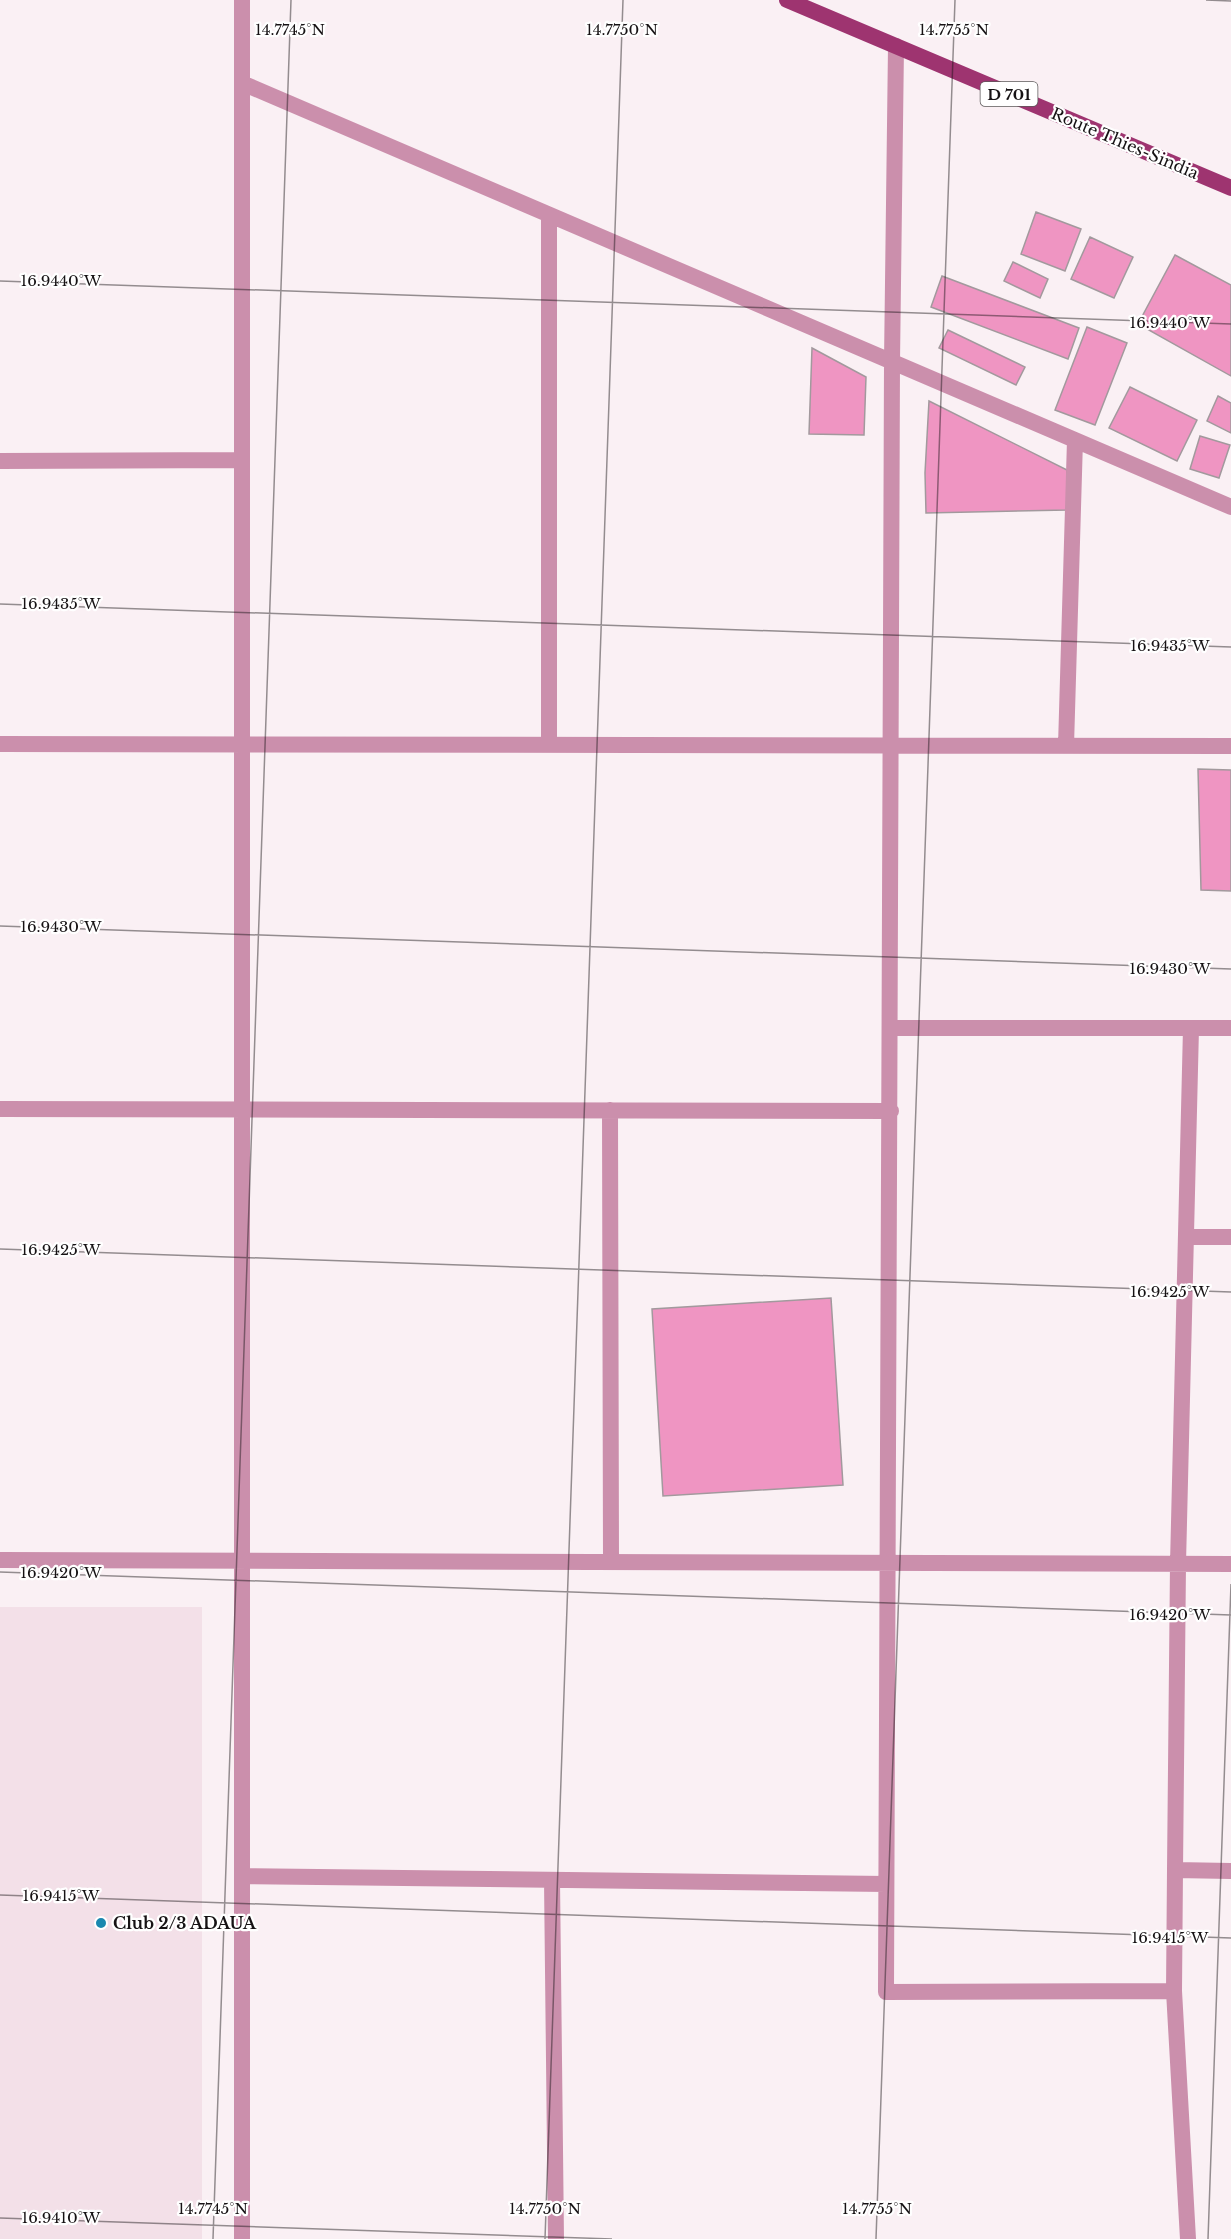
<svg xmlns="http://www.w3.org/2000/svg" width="1231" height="2239" font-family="'Libre Baskerville',serif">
<rect width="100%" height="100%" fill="#faf0f4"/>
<path fill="#f3e0e8" d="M0 1607H202V2239H0Z"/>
<path fill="#ef95c2" stroke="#a2999d" stroke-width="1.5" d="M1036 212 1081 229 1065 271 1021 254Z
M1090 237 1133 257 1114 298 1071 279Z
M1175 255 1231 285V376L1138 324Z
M1013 262 1048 279 1040 298 1004 281Z
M942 276 1079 328 1068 359 931 307Z
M1087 327 1127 343 1095 425 1055 410Z
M948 330 1025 367 1016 385 939 348Z
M812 348 866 377 864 435 809 434Z
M1130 387 1197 420 1177 461 1109 428Z
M1218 396 1231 403V433L1207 421Z
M929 401 1067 470V510L926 513 925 473Z
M1200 436 1230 445 1219 478 1190 469Z
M1198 769 1231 770V891L1201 890Z
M831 1298 843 1485 663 1496 652 1309Z"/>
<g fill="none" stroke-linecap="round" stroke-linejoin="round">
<path stroke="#cb8fac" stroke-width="16" d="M242 0V2239
M896 46 892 362 886 1992 1174 1991
M242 83 1231 507
M549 215V745
M0 461 242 460
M0 744 1231 746
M1066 746 1075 440
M891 1028H1231
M0 1109 891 1111
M610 1110 611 1562
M1186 1237H1231
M0 1560 1231 1564
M1175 1870 1231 1871
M243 1876 886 1884
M552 1880 556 2239
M1188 2239 1174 1991 1175 1870 1178 1564 1191 1028"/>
<path stroke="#9e3470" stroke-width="16" d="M787 0 1231 188"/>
</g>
<path fill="none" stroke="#161214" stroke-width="1.5" stroke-opacity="0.45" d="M1206 0 1231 1M0 281 1231 324M0 604 1231 647M0 926 1231 969M0 1249 1231 1292M0 1572 1231 1615M0 1895 1231 1938M0 2218 612 2239M213 2239 291 0M545 2239 623 0M876 2239 955 0M1208 2239 1231 1584"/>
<circle fill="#1b88af" stroke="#fff" stroke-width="2" cx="101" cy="1923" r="6"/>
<g text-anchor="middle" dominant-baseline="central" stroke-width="4.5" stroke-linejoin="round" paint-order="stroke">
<rect fill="#fff" stroke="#5c595a" stroke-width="1.5" x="980.5" y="82" width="57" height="24" rx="4.5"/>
<g font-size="15" font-weight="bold" fill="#161214">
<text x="1009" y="94">D 701</text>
</g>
<g font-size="16" fill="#161214" stroke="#fff">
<text transform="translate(1125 143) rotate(23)">Route Thies-Sindia</text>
</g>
<g font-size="16" font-weight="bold" fill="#161214" stroke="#fff" text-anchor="start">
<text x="113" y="1923">Club 2/3 ADAUA</text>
</g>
</g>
<g font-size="15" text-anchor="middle" fill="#161214" stroke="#fff" stroke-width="4.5" stroke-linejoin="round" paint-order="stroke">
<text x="290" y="35">14.7745°N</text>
<text x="622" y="35">14.7750°N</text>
<text x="954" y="35">14.7755°N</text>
<text x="61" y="286">16.9440°W</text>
<text x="1170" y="328">16.9440°W</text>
<text x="61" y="609">16.9435°W</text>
<text x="1170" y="651">16.9435°W</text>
<text x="61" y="932">16.9430°W</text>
<text x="1170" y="974">16.9430°W</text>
<text x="61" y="1255">16.9425°W</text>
<text x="1170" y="1297">16.9425°W</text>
<text x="61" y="1578">16.9420°W</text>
<text x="1170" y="1620">16.9420°W</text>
<text x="61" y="1901">16.9415°W</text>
<text x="1170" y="1943">16.9415°W</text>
<text x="213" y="2214">14.7745°N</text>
<text x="545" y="2214">14.7750°N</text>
<text x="877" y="2214">14.7755°N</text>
<text x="61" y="2223">16.9410°W</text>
</g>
</svg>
